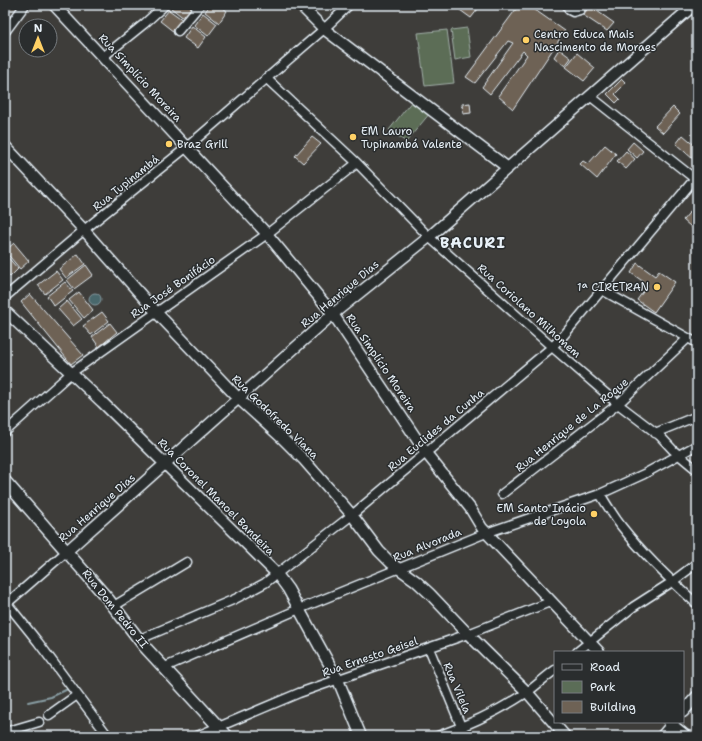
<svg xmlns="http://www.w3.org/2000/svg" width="702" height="741" font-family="'Shantell Sans',sans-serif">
<rect width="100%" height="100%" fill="#3e3d3a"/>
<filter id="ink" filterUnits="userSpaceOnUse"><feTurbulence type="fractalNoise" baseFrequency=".025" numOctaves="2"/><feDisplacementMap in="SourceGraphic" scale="8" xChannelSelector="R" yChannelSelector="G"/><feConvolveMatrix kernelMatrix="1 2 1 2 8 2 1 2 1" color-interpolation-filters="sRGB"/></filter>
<g filter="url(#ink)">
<path fill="#4c4842" d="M5 5H18L5 20Z"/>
<path fill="#5b6d57" stroke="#a2afa8" d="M467 28 471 57 455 60 451 30Z
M447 30 454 83 425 86 418 33Z
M412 101 430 113 406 142 389 130Z"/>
<path fill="#4a676c" stroke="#899ea4" d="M89 299a6 6 0 1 1 12 0a6 6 0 1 1-12 0Z"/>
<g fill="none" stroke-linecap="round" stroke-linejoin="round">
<path stroke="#899ea4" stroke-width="2" d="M28 702 51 697 70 688"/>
</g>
<path fill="#6e6255" stroke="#e8f1f8" d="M173 5H190L194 8 185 19 171 8Z
M210 5H219L227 11 219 23 205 12Z
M453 5H481L471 18Z
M519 5H528L565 31 513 109 498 96 527 55 523 51 490 94 482 87 513 43 508 41 475 83 466 77Z
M671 5H685L678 10Z
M590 6 614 23 607 31 583 15Z
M169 10 183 20 174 32 160 21Z
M203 13 217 24 208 36 194 25Z
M192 26 206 37 198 48 184 38Z
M559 49 571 58 565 66 554 57Z
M577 53 595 68 584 81 566 67Z
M622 79 626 83 615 94 620 99 616 103 607 94Z
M470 103 471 113 463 114 462 104Z
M673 107 680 114 663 133 655 126Z
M683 135 697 147V156L694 160 676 144Z
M312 137 321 144 303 163 295 156Z
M633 142 643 151 637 158 627 149Z
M605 145 616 154 597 179 580 164 583 161 588 164Z
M626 151 635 159 626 169 617 161Z
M693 208 697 211V232L683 220Z
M14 243 29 261 20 269 5 251Z
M5 254 18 269 10 277 5 272Z
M78 254 85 264 66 278 59 269Z
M637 263 655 276 659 271 675 282 654 312 637 300 648 285 631 273Z
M86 265 93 275 74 289 67 280Z
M56 271 63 280 45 294 38 285Z
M65 282 73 291 54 306 47 296Z
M79 292 93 310 84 318 69 300Z
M30 294 83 355 71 364 21 302Z
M67 301 82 319 73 326 58 309Z
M102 312 109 321 91 335 83 326Z
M110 323 117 332 99 347 92 337Z"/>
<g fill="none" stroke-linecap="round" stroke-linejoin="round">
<g stroke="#e8f1f8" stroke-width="11">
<path id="minor" d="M567 5 569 10 573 12 580 10 582 5
M178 31 200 5
M5 32 25 5
M103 57 144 24 165 5
M266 78 357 163 429 237 552 347 618 404 660 436 673 450 697 470
M590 96 695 179
M602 290 697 343
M5 297 84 230 187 147 324 29 349 5
M5 432 71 373 267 234 357 163
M655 433 697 416
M502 494 618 404 688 338
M600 494C607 505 614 517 622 527 644 555 670 580 697 604
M5 601 38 642 108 736
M5 605 67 551
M114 606 187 562
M140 639 235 599 265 583 352 515 552 347 564 335 697 176
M429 648 465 736
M577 652 633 607 672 582 697 563
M165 667 299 609 486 533 600 494 644 474 697 445
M49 715 77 695
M5 732 39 722
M197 736 299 693 468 634 550 602
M438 736C468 725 499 711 526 693 536 686 545 677 555 670"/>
</g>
<g stroke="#e8f1f8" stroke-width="13">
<path id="tertiary" d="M54 5 267 234 333 314 426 453 470 508 482 528 599 652
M300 5 324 29 508 168
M5 146 84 230 157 313 239 399 283 439 304 460 352 515 379 551 391 563 416 581 430 594 468 634 527 692 565 736
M5 311 102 402 277 574 288 589 338 680 361 736
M67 551 333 314 429 237 694 5
M683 712 697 696
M669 722 686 736
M662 736 674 722"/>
</g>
<g stroke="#e8f1f8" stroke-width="14">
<path id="secondary" d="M5 481 108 599 144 646 227 736"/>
</g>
<use href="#minor" stroke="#2a2d2e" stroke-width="8"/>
<use href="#tertiary" stroke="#2a2d2e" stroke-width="10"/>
<use href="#secondary" stroke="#2a2d2e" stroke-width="11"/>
</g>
</g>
<g fill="#ffd166" stroke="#2a2d2e" stroke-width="1.5">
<circle cx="526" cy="40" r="4"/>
<circle cx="353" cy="137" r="4"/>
<circle cx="169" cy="144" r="4"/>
<circle cx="657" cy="287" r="4"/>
<circle cx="594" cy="514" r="4"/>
</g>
<g text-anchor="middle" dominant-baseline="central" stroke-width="3" stroke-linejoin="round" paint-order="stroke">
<g font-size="11" fill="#e8f1f8" stroke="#2a2d2e" text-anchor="start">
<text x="534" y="34">Centro Educa Mais<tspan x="534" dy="13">Nascimento de Moraes</tspan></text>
<text x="361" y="131">EM Lauro<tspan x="361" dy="13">Tupinambá Valente</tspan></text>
<text x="177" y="144">Braz Grill</text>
<text x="649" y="287" text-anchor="end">1ª CIRETRAN</text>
<text x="586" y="508" text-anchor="end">EM Santo Inácio<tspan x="586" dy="13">de Loyola</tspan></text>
</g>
<g font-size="11" fill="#e8f1f8" stroke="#2a2d2e">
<text transform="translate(140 78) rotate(47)">Rua Simplício Moreira</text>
<text transform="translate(126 183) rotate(-39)">Rua Tupinambá</text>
<text transform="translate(173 287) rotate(-35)">Rua José Bonifácio</text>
<text transform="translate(340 294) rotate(-40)">Rua Henrique Dias</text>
<text transform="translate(529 311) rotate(42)">Rua Coriolano Milhomem</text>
<text transform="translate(381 363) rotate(56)">Rua Simplício Moreira</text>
<text transform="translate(275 417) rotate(44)">Rua Godofredo Viana</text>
<text transform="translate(572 425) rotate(-39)">Rua Henrique de La Roque</text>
<text transform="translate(436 430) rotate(-40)">Rua Euclides da Cunha</text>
<text transform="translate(216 497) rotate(45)">Rua Coronel Manoel Bandeira</text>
<text transform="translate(97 508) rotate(-41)">Rua Henrique Dias</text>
<text transform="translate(427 545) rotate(-22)">Rua Alvorada</text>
<text transform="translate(115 609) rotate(51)">Rua Dom Pedro II</text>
<text transform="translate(370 657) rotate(-19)">Rua Ernesto Geisel</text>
<text transform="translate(457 688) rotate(67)">Rua Vilela</text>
</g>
<g font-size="15" font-weight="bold" letter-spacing="1" fill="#e8f1f8" stroke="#2a2d2e">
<text x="473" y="243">BACURI</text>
</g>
</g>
<rect width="702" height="741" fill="none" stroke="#2a2d2e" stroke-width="20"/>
<rect x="10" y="10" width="682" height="721" fill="none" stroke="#e8f1f8" stroke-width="1.5" filter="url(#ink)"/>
<rect x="554" y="651" width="130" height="72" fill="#2a2d2e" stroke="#767b7f"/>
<rect x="562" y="664" width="20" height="6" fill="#2a2d2e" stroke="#767b7f"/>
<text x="590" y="671" font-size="12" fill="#e8f1f8">Road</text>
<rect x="562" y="681" width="20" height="12" fill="#5b6d57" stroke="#767b7f"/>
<text x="590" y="691" font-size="12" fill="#e8f1f8">Park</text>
<rect x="562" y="701" width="20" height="12" fill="#6e6255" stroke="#767b7f"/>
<text x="590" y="711" font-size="12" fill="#e8f1f8">Building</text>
<g transform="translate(38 38)"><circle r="19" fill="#2a2d2e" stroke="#767b7f"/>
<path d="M0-3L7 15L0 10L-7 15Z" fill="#ffd166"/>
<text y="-6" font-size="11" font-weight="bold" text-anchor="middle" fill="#e8f1f8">N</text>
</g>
</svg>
